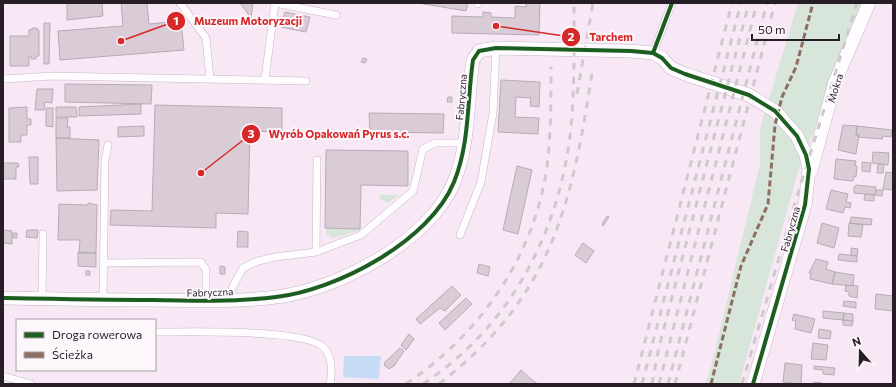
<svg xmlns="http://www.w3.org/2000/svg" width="896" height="387" font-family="Commissioner,sans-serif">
<rect width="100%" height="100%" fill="#f8e8f6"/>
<path fill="#d8e5da" d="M798 3H865L844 51 797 175 739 384H705L711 367 760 164V128Z
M379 195H399L388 203 381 200Z
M325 228 360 229V230L333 238 327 234Z"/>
<path fill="#c5dbf6" d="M344 356H381L379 379 343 377Z"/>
<path fill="#d9ccd7" stroke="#b7abb6" d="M67 3H102L103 16 67 20Z
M121 3H147L149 24 181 21 184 50 60 60 58 31 123 26Z
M240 3H253L251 18Z
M418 3H468L466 11Z
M526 3H540L539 35 452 33V16L483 17V12L491 13V17L515 18V6L526 7Z
M285 12 310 17 306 32 281 27Z
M44 23H50L49 64H44Z
M32 28H37V30H39V56H36V59H31V56H29V66H10V36H29V30H32Z
M363 58 367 59 365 63 361 62Z
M501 80 540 82 539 107 530 106 531 98 516 97 515 117 539 118 538 134 498 132Z
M65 84 152 85 151 104 65 102Z
M37 89H53L52 103 45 102 44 110H35Z
M448 97H452V102H447Z
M141 104V114L79 116V107Z
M155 105 282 108V132L250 131 248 214 216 213V228L110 225 111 210 152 211Z
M27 107V119H31V125H27V135H21V142H9V108Z
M56 107H76L77 117H56Z
M46 108H53V127L46 126Z
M369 113 444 114 443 133 370 132Z
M56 118H68L67 127H70V138H56Z
M843 125 857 126 856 135H859L856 154 838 150Z
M144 126V136L118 137V127Z
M857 126 892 130 891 137 883 136 882 139 858 137 859 135H856Z
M56 138 99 140 97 190 57 191Z
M326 150 408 151V186L361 185 360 229 325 228Z
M873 152 889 153 888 165 872 163Z
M29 157H38V184H30Z
M836 159 856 161 855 166H857L856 177 854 176 853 181 834 179Z
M862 162 871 163 870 172 862 171Z
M3 163H18L19 167H16V179H3Z
M878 164H884L883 173H877Z
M517 166 532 170 518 234 503 230Z
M886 172 893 173V190L883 189Z
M856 185 876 187 875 195 854 193V187Z
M831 190 848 194 846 202 851 203 850 208 845 207 843 213 826 209Z
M876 190H883L882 196 875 195Z
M865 194 874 195V201L864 200Z
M88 203 97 205 96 253H79L80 240H58L59 204 88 205Z
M607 216 609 217 603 226 602 224Z
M851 217 872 219 871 225 850 223Z
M822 223 839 228 834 248 817 243Z
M849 223 863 225 861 237 848 236Z
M3 230 12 231V244L3 243Z
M27 230H38L37 238 26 237Z
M238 231 248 232V247H237Z
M13 233H17V238H13Z
M583 243 594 251 586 263 575 255Z
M851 248 858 249 857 256 851 255Z
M78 252 96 253V267L78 266Z
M839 254 857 256V262L838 260Z
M816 259 828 262 826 269 835 272 832 284 810 279 811 274 809 273Z
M479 264 490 267 488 276 477 273Z
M220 266 225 267V274H220Z
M86 271H90V275H86Z
M835 272 854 275 853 286 832 284Z
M846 285 858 286 857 298 849 296V292L845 291Z
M452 286 461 295 445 311 440 308 420 324 416 319Z
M876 294 893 296V311L875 309Z
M466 298 472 304 445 330 439 323Z
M844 301 856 302V308L843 306Z
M823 311 844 313 843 320 823 318Z
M844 313 853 314V321L843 320Z
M794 314 815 319 811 333 795 329 796 321 792 320Z
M843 320 853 321 852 326 843 325Z
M819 329 831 331 830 339 818 338Z
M409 334 414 339 406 350 401 345Z
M813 343 828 345 826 360 811 359Z
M400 348 404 351 394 366 389 369 384 365 385 362Z
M785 363 802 365 801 384 783 382Z
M814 366 835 368 834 375 823 374V370L814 369Z
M521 370 532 380 538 384H509Z
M814 382 822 383V384H813Z"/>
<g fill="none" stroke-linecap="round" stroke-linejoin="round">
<g stroke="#c5b8c3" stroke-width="8">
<path id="lane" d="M180 3 206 38 210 79
M275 3 336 15
M478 4V3
M653 53 672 3
M3 79 52 76 306 81
M265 79 275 3
M460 235 481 182 493 113 496 48
M316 252 317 160
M103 263 201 262 206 270V300
M42 299 43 234
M228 299 234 284 243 268 258 261 275 257 316 252 361 235 413 191 423 149 435 143H465
M103 300 105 160 108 145
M155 332C184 332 311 328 325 349 333 359 332 373 330 384
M3 376 31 384"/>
</g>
<g stroke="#c5b8c3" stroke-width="14">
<path id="street" d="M811 171 835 82 869 3
M3 298C53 299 102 300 152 300 193 301 235 302 276 297 337 290 430 241 454 182 470 143 467 100 473 60L479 51 496 48 631 51 653 53 662 58 671 68 685 74 749 95 775 111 797 136 806 155 809 169 805 205 753 384"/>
</g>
<use href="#lane" stroke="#fefcfe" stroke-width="7"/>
<use href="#street" stroke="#fefcfe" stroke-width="13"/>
<path stroke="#cec9cd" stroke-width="3" stroke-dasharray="7 7" stroke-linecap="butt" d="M577 94 593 3
M406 384C480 334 534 257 547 167 551 134 551 100 551 67
M423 384C509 327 557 237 570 136 575 92 574 47 574 3
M439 384C554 295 572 203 593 67
M634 384 732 3
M642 384 741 3
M652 384 659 347 749 3
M659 384 757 3
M668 384 767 3
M675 384 775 3
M742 384 795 203 857 3"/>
<path stroke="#8d6e63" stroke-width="3" stroke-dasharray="6 3" stroke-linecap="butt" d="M711 384 741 266 768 204 775 125 782 97 796 67 813 3"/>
<g stroke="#fdf7fc" stroke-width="6">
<path id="cycleway" d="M653 53 672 3
M3 298C53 299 102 300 152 300 193 301 235 302 276 297 337 290 430 241 454 182 470 143 467 100 473 60L479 51 496 48 631 51 653 53 662 58 671 68 685 74 749 95 775 111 797 136 806 155 809 169 805 205 753 384"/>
</g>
<use href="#cycleway" stroke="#1b5e20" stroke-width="4"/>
</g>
<g text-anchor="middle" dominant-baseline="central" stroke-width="4" stroke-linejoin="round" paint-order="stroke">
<g font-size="10" fill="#271d26" stroke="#fdf7fc">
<text transform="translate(835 88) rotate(-72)">Mokra</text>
<text transform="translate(461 97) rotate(-85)">Fabryczna</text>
<text transform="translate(790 229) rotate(-74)">Fabryczna</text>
<text transform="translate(210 292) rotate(-2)">Fabryczna</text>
</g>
</g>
<path fill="none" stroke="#d62828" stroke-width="1.5" d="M121 41L176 21M496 26L571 37M201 173L251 134"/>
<g fill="#d62828" stroke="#fdf7fc" stroke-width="1.5">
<circle cx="121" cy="41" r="4"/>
<circle cx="496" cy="26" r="4"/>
<circle cx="201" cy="173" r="4"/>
<circle cx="176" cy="21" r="10"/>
<circle cx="571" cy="37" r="10"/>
<circle cx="251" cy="134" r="10"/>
</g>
<g font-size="12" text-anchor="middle" font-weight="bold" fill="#fff">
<text x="176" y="25">1</text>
<text x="571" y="41">2</text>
<text x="251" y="138">3</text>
</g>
<g font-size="11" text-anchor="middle" font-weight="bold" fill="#d62828" stroke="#fdf7fc" stroke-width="4" stroke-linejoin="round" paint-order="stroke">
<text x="248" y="25">Muzeum Motoryzacji</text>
<text x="611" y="41">Tarchem</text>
<text x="339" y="138">Wyrób Opakowań Pyrus s.c.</text>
</g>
<rect width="896" height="387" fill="none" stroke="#271d26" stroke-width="8"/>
<rect x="16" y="319" width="140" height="52" fill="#fdf7fc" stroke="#a7a0a6"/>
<rect x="24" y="332" width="20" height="6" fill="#1b5e20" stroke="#a7a0a6"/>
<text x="52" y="339" font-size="12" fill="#271d26">Droga rowerowa</text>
<rect x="24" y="352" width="20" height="6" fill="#8d6e63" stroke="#a7a0a6"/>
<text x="52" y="359" font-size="12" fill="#271d26">Ścieżka</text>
<g transform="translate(860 351) rotate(340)" stroke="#fdf7fc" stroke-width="3" paint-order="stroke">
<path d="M0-3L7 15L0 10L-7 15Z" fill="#271d26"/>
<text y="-6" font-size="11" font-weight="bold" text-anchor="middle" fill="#271d26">N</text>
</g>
<path d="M752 34v6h87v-6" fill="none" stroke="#271d26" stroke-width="2"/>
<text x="758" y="34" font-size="12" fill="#271d26" stroke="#fdf7fc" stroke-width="3" paint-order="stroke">50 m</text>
</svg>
